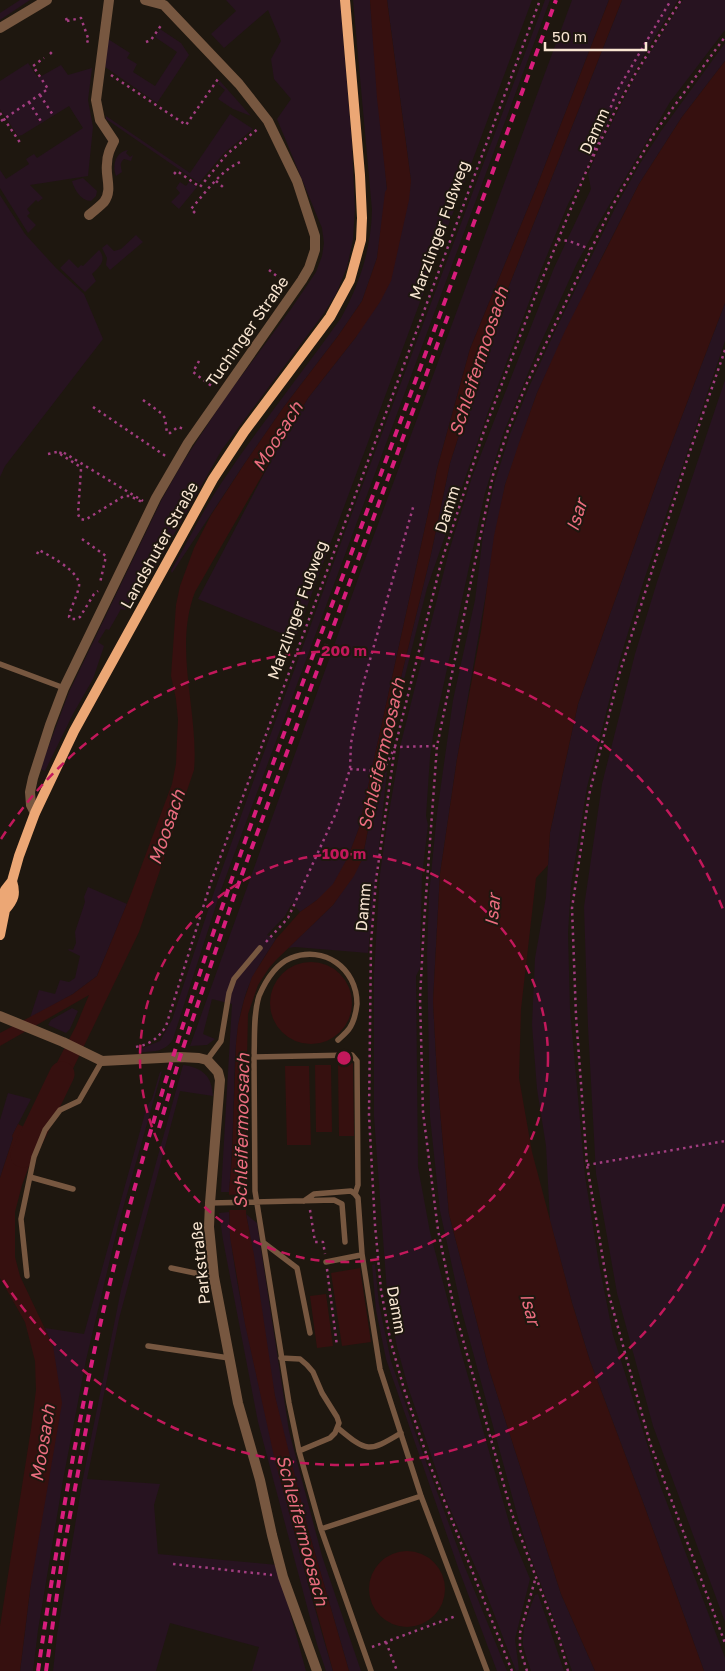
<svg xmlns="http://www.w3.org/2000/svg" width="725" height="1671" font-family="'Golos Text',sans-serif">
<rect width="100%" height="100%" fill="#1e170f"/>
<path fill="#271320" d="M20 0H30L0 20V13Z
M226 0H340L352 144 355 209 353 240 347 267 336 294 324 313 221 451 150 577 144 574 125 610 121 609 109 630 106 629 98 642 104 646 93 679 73 714 45 771 40 769 69 692 162 499 183 462 225 398 291 309 316 272 322 256 324 243 322 228 277 119 291 99 274 79 271 59 281 41 268 10 224 48 211 34 236 11Z
M353 0H370L387 189 377 258 368 284 362 301 338 336 283 408 245 463 172 573 171 571C188 541 203 510 222 482 260 425 302 373 341 318 360 283 371 249 372 210Z
M387 0H532L295 639 198 599 275 453 308 398 356 337 411 181Z
M545 0H550L221 890 173 1039C166 1052 152 1052 138 1052V1050L160 1041 172 1020 215 889 252 785 346 529Z
M572 0H609L537 186 470 349 437 469 431 500 359 828C352 847 345 868 333 885 324 896 312 904 300 912L292 903 285 916 267 935 276 939C264 958 250 977 244 1000 235 1030 235 1061 234 1092 233 1125 232 1158 229 1192H221L232 1004 212 999 203 1034 215 1039 207 1045 190 1046 364 562Z
M622 0H678L649 46 614 109 580 182 568 204 541 270 488 412 427 588 390 736 385 743 431 554 450 463 497 316Z
M683 0H725V30L670 102 601 219 577 263 538 349 503 434 485 493 434 729 430 757 426 816 428 825 422 876 420 960V968L416 976 418 1167 430 1232 460 1348 514 1540 530 1579 515 1639 519 1670 516 1671 481 1580 447 1502 408 1387 397 1347 387 1292 374 1117V973L380 874 388 818 401 743 449 551 472 477 554 268 591 189 588 174 599 148 635 77Z
M160 29 181 43 189 55 157 103 105 67 108 39 130 53 127 58 137 64 133 72 155 86 177 52 155 37Z
M725 43V61L682 117 639 184 602 257 537 393 505 485 457 759 440 874 433 1001 437 1075 449 1214 489 1369 561 1594 595 1671H572L554 1619 529 1553 518 1518 462 1312 440 1211 430 1117 427 954 429 895 437 813 453 700 475 600 483 535 495 481 510 434 529 387 557 327 615 208 641 162 661 131Z
M28 63 38 78 61 65 68 75 92 68 88 100 93 127 88 176 30 185 43 198 38 202 36 200 27 209 30 213 27 216 36 225 28 233 0 188V170L6 179 29 164 26 159 34 154 37 158 83 128 69 106 22 135 18 136 0 109V81Z
M220 81 251 116 233 109 218 99 225 90 218 84Z
M230 114 253 129 224 153 199 183 106 119V116L190 173Z
M128 150 126 153 130 157 133 155 131 161 124 159C119 163 121 167 122 172L116 176C112 166 115 152 128 150Z
M83 178 97 191 96 196 91 201C81 201 74 189 72 181Z
M180 182 186 186 189 182 197 187 179 209 171 202 180 193 176 188Z
M0 195 25 234 56 268 84 294 103 339 5 466 0 477Z
M136 235 143 242 110 270 106 265 107 258 102 248 107 244 114 251 121 249Z
M99 250C107 260 100 266 92 274L96 281 85 292 60 268 69 259 78 268 81 265 83 266Z
M725 303V341L644 580 620 659 587 787 571 885 568 933 570 1009 585 1176 599 1264 613 1335 659 1482 725 1658V1671H704L644 1505 590 1361 572 1303 550 1221 546 1146 537 1089 532 1025 535 958 546 897 550 832 578 704 659 476Z
M725 380V1622L653 1426 617 1293 596 1174 588 1027 584 907 602 784 635 654 657 582Z
M387 771 368 953 295 947 288 948 333 905 362 860 378 780Z
M88 887 127 904 97 976 73 994 30 1018 39 990 55 994 60 980 69 982 75 978 80 956 68 950 69 949 73 950 76 943 75 932 85 902 84 897Z
M72 1008 78 1011 70 1029 66 1033 48 1025 51 1020Z
M183 1065C203 1068 212 1076 213 1096L180 1091 119 1319 87 1479 160 1484 154 1505 158 1554 277 1565 306 1671H252L259 1647 170 1623 156 1671H53L57 1635 82 1483 121 1290Z
M162 1071 118 1226 86 1360 63 1480 38 1630 33 1671H20L30 1590 53 1347 45 1328 84 1334 147 1106 152 1099 160 1072Z
M8 1093 31 1099 12 1136 13 1138 0 1178V1120Z
M229 1212C231 1265 246 1325 257 1377 279 1476 304 1574 333 1671H326L317 1644 258 1422 223 1240 219 1213Z
M246 1214 257 1223 289 1431 322 1556 361 1671H349C323 1580 295 1490 275 1397 263 1337 258 1275 246 1214Z
M375 1264 379 1304 391 1361 415 1432 464 1565 507 1671H497L459 1570 386 1359 376 1310 372 1265Z
M538 1594 539 1597 564 1671H531C528 1662 525 1653 523 1645 522 1628 529 1610 535 1595Z"/>
<path fill="#36100f" d="M370 0H387L411 181 409 200 391 281 380 302 356 337 308 398 275 453 195 592C173 649 199 712 194 770L139 932 54 1108 38 1099 76 1026 89 995 0 1046V1033L73 994 97 976 131 894 172 784 176 764 177 740 178 720 176 699 171 676 176 605 180 586 194 548 211 515 245 463 283 408 338 336 362 301 377 258 385 192 387 189 377 98Z
M609 0H622L497 316 450 463 431 554 385 743 362 860 354 876 333 905 276 960 269 968 258 985 248 1014 246 1100V1214L254 1255 275 1396 308 1529 349 1671H333L275 1461 245 1324 230 1237 229 1192 232 1158 236 1044 238 1025 244 1000 252 977 276 939 300 912 317 900 333 884 348 857 359 828 431 500 437 469 470 349 537 186Z
M725 61V303L659 476 578 704 550 832 548 865 536 878 521 1009 519 1078 532 1152 572 1303 590 1361 644 1505 704 1671H595L561 1594 489 1369 449 1214 437 1075 433 1001 440 874 457 759 481 631 494 536 505 485 519 443 537 393 565 331 639 184 682 117Z
M270 1003a41 41 0 1 1 82 0a41 41 0 1 1-82 0Z
M353 1063 354 1136H339L338 1064Z
M315 1065H331L332 1132H316Z
M285 1066H309L311 1145H287Z
M29 1119 44 1126 22 1185 15 1212V1257L20 1276 53 1346 62 1403 30 1590 20 1671H0V1626L31 1429 36 1390 35 1361 25 1322 0 1278V1178L13 1138 12 1136 18 1124 24 1127Z
M360 1268 371 1342 342 1346 331 1273Z
M326 1294 333 1346 317 1348 310 1296Z
M369 1589a38 38 0 1 1 76 0a38 38 0 1 1-76 0Z"/>
<path fill="#1e170f" d="M247 1194V1210H226V1195Z"/>
<g fill="none" stroke-linecap="round" stroke-linejoin="round">
<path stroke="#36100f" stroke-width="25" d="M23 1155 62 1074"/>
<path stroke="#a23d80" stroke-width="2.5" stroke-dasharray="2.5 4" stroke-linecap="butt" d="M66 18 68 24
M67 21 81 18 89 41 86 42
M146 42 151 40 162 24
M50 54 52 52
M111 75 186 125 218 79
M40 95 53 115
M29 102 42 123
M0 113 21 144
M1 121 48 89 33 66 44 58
M592 156 617 91 671 0
M174 174 177 171 200 187 227 154 259 128
M216 181 223 187
M195 213 191 209C206 192 220 171 240 162
M558 240 569 241 590 249
M269 270 283 281 284 286
M725 350 687 460 619 675 589 795 572 908 576 1016 587 1165 609 1295 650 1443 725 1643
M199 361 193 372 214 388
M143 400 161 413 165 418 167 433H170L178 427 184 429
M93 407 167 457
M48 454 57 452 79 466 81 469 78 514 80 519 85 520 124 496H130L142 502
M60 454 61 451 143 501
M82 539 106 556 100 583 101 584
M37 554 39 550C50 556 81 572 79 586 77 597 71 606 69 617L71 619H77L80 617 94 594 98 591
M350 769 383 771 395 747 437 746
M266 942 288 918 336 813 350 769 351 743 362 688 414 504
M136 1047C150 1044 158 1039 166 1026L211 882 540 0
M587 1165 725 1141
M310 1210 315 1242H323L325 1254
M327 1269 337 1346
M173 1564 272 1575
M386 1642 397 1671
M372 1647 456 1616
M512 1671 430 1465 404 1389 390 1339 381 1290 375 1225 369 1115 371 943 376 880 395 747 441 563 484 431 536 294 585 174 616 109 634 76 681 0
M527 1671 520 1649V1633L535 1580
M568 1671 559 1638 512 1514 454 1308 438 1230 423 1112 420 998 424 923 437 746 493 475 508 430 526 385 610 210 655 132 725 37"/>
<path stroke="#775740" stroke-width="5.5" d="M0 664 64 688
M254 1057C255 1037 253 1015 259 996 265 982 276 964 291 958 324 945 357 968 357 1004 356 1013 354 1022 349 1029 346 1033 342 1036 338 1040
M207 1060 221 1041 229 993 234 979 260 948
M30 1177 73 1189
M304 1201 314 1194 351 1191 355 1194
M210 1203 334 1200 342 1204 345 1242
M264 1243 297 1268 310 1333
M362 1254 380 1369 421 1496 487 1671
M326 1262 361 1255 362 1254 358 1198 355 1194 358 1185 357 1061 352 1055 254 1057 255 1191 289 1403 299 1451 321 1529 371 1671
M171 1268 214 1277
M27 1276 21 1219 34 1157 45 1130 60 1110 79 1101 102 1061
M148 1346 229 1358
M281 1358 300 1359 307 1365 313 1372 322 1393 337 1417 339 1423 335 1433 330 1438 299 1451
M338 1428C367 1452 368 1453 401 1433
M321 1529 421 1496"/>
<path stroke="#775740" stroke-width="10" d="M0 28 47 0
M89 215C94 211 100 206 104 202 113 190 105 176 107 164 107 155 110 149 114 141L100 120 96 100 109 0
M35 813 31 805 30 792 33 778 50 725 64 688 129 554 156 498 188 443 302 280 309 268 315 250V236L297 181 268 121 239 84 164 5 145 0
M0 1016 63 1042 102 1061 180 1057 199 1058 207 1060 218 1072 220 1080 210 1203 209 1227 214 1277 238 1403 260 1480 272 1535 283 1577 317 1671"/>
<path stroke="#eca775" stroke-width="10" d="M5 910C14 900 16 894 12 881
M0 935 5 910 3 900 5 890 12 881 19 856 35 813 74 731 213 479 244 432 330 317 350 280 361 240 362 218 360 175 345 0"/>
<path stroke="#d91d7d" stroke-width="4" stroke-dasharray="8 6" stroke-linecap="butt" d="M159 1128 180 1057 234 896 449 313
M38 1671C59 1529 83 1386 119 1247 178 1016 261 793 345 570 416 380 486 190 556 0
M46 1671 63 1553 92 1397"/>
</g>
<g fill="none" stroke="#c2185b" stroke-width="2.5" stroke-dasharray="9 6">
<circle cx="344" cy="1058" r="204"/>
<path d="M724 1204A407 407 0 0 1 1 1277M1 839A407 407 0 0 1 724 912"/>
</g>
<g text-anchor="middle" dominant-baseline="central" stroke-width="4" stroke-linejoin="round" paint-order="stroke">
<g font-size="16" fill="#f9e6d2" stroke="#1e170f">
<text transform="translate(594 131) rotate(-65)">Damm</text>
<text transform="translate(439 230) rotate(-70)">Marzlinger Fußweg</text>
<text transform="translate(247 331) rotate(-55)">Tuchinger Straße</text>
<text transform="translate(447 509) rotate(-72)">Damm</text>
<text transform="translate(159 545) rotate(-61)">Landshuter Straße</text>
<text transform="translate(297 610) rotate(-70)">Marzlinger Fußweg</text>
<text transform="translate(363 907) rotate(-85)">Damm</text>
<text transform="translate(200 1263) rotate(-96)">Parkstraße</text>
<text transform="translate(397 1310) rotate(80)">Damm</text>
</g>
<g font-size="18" font-style="italic" fill="#eb6d7f" stroke="#1e170f">
<text transform="translate(478 361) rotate(-72)">Schleifermoosach</text>
<text transform="translate(277 436) rotate(-58)">Moosach</text>
<text transform="translate(576 515) rotate(-72)">Isar</text>
<text transform="translate(381 754) rotate(-77)">Schleifermoosach</text>
<text transform="translate(166 827) rotate(-71)">Moosach</text>
<text transform="translate(492 910) rotate(-85)">Isar</text>
<text transform="translate(241 1131) rotate(-89)">Schleifermoosach</text>
<text transform="translate(531 1309) rotate(75)">Isar</text>
<text transform="translate(42 1443) rotate(-81)">Moosach</text>
<text transform="translate(303 1530) rotate(75)">Schleifermoosach</text>
</g>
</g>
<circle cx="344" cy="1058" r="8" fill="#c2185b" stroke="#1e170f" stroke-width="2.5"/>
<g font-size="15" text-anchor="middle" font-weight="bold" fill="#c2185b" stroke="#1e170f" stroke-width="4" stroke-linejoin="round" paint-order="stroke">
<text x="344" y="656">200 m</text>
<text x="344" y="859">100 m</text>
</g>
<path d="M545 42v8h101v-8" fill="none" stroke="#f9e6d2" stroke-width="2.5"/>
<text x="552" y="42" font-size="15" fill="#f9e6d2" stroke="#1e170f" stroke-width="4" paint-order="stroke">50 m</text>
</svg>
